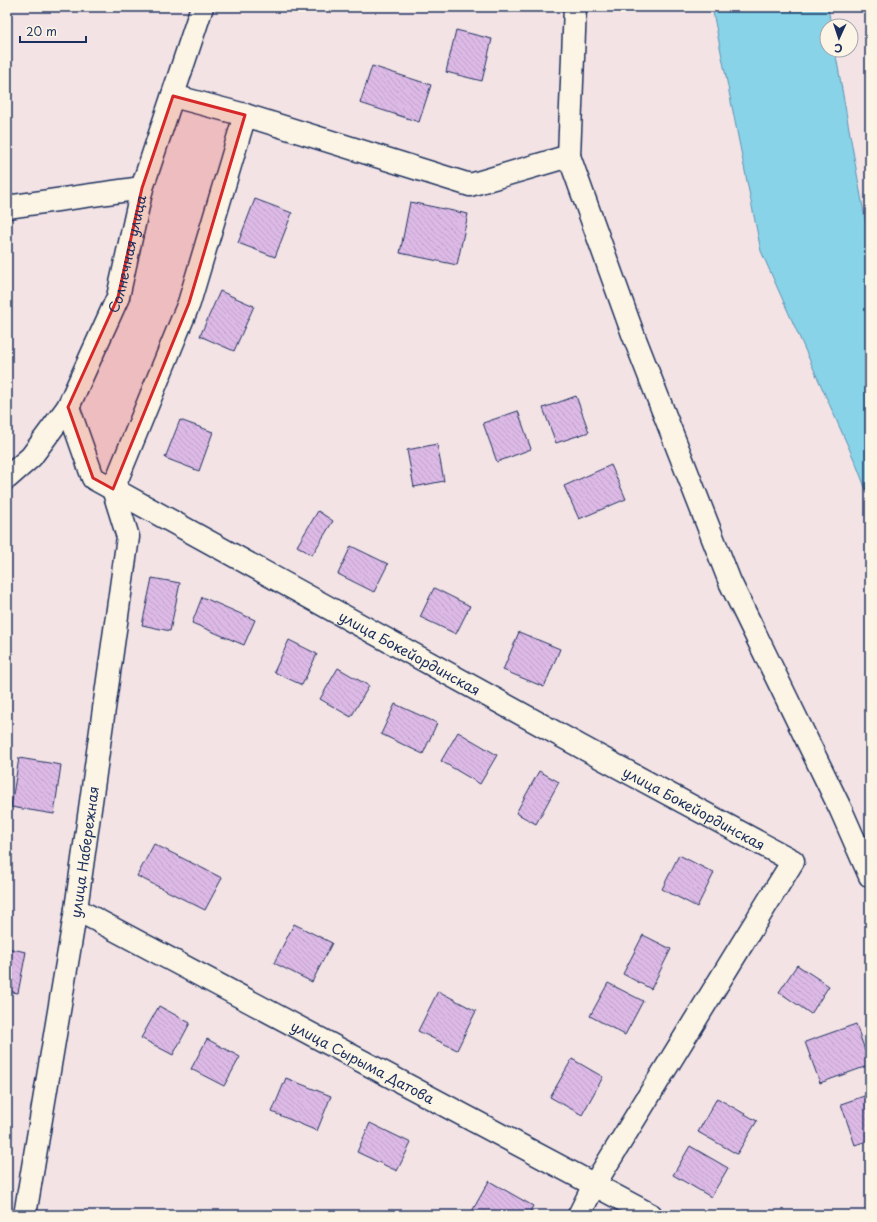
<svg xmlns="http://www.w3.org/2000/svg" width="877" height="1222" font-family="'Playpen Sans',sans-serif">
<defs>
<pattern id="building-back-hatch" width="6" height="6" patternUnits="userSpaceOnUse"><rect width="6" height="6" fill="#ddbae6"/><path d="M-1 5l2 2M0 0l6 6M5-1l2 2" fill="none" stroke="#bda0c8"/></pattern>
</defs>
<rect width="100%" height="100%" fill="#f3e3e5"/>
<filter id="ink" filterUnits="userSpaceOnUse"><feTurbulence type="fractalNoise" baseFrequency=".025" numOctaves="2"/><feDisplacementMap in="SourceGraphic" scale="8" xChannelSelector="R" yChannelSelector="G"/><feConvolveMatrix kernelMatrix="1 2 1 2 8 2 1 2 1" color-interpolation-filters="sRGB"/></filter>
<g filter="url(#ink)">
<path fill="#88d3e8" stroke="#5c91b1" d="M712 7H828L831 26H827V50H835L870 247V500L856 464 761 251Z"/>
<path fill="url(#building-back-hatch)" stroke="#1b2f5e" d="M456 30 492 39 482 81 446 72Z
M372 66 431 85 419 122 360 103Z
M255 199 292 213 275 257 238 243Z
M410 202 468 214 457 265 400 253Z
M220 291 254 306 234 351 200 336Z
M576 396 589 432 556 443 543 408Z
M518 411 531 449 497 462 483 423Z
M180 420 213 432 199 471 165 458Z
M437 444 444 481 414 487 407 450Z
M611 465 626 499 579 519 564 486Z
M318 511 333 521 312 555 297 546Z
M351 546 388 564 374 592 338 574Z
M152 578 180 583 170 631 142 625Z
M434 588 470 606 456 634 420 617Z
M202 597 255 620 244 645 192 623Z
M519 632 560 649 544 687 503 670Z
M289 640 317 654 302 685 274 672Z
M338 668 369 686 351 717 320 699Z
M395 704 437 723 423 754 381 734Z
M458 732 497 755 480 784 441 761Z
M19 758 61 765 54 814 11 807Z
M539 771 559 782 536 824 516 813Z
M154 844 222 878 205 910 137 876Z
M679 855 714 873 697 907 662 889Z
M294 924 332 943 312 982 274 963Z
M643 935 671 949 651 989 623 974Z
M7 948 26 952 18 993 7 991Z
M797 965 829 986 811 1014 779 992Z
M608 983 643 1001 625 1035 590 1016Z
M438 991 476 1011 457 1050 418 1031Z
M159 1006 190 1023 173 1055 141 1038Z
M856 1024 870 1065 820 1083 805 1042Z
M207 1039 240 1057 224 1086 191 1069Z
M572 1059 603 1077 582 1115 550 1097Z
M286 1078 331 1096 317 1131 272 1112Z
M870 1094V1140L855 1145 841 1104Z
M717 1098 757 1121 737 1154 698 1132Z
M370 1123 411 1143 397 1171 357 1152Z
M690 1146 728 1168 711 1197 673 1175Z
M489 1181 533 1206 528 1215H476L471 1213Z"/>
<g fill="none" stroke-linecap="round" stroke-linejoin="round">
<g stroke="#1b2f5e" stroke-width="25">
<g id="minor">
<path d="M173 96 245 115"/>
<path d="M569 156 575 7"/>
<path d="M7 207 142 188"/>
<path id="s1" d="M68 407 93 478 587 750 793 861 594 1185 579 1215"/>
<path id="s2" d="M7 478 31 457 68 407 118 297 142 188 202 7"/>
<path id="s3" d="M76 909 651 1215"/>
<path id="s4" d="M25 1215 76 909 128 537 113 489 189 303 245 115 470 185 569 156 633 334 730 582 841 810 870 876"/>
</g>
</g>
<use href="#minor" stroke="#fcf5e5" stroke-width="22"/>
</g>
</g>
<path fill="#d62828" fill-opacity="0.2" stroke="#d62828" stroke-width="3" stroke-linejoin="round" d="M173 96 245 115 189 303 113 489 93 478 68 407 118 297 142 188Z"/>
<g text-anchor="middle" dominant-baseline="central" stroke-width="3.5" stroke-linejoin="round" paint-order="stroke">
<g font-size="14" fill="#1b2f5e" stroke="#fcf5e5">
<text stroke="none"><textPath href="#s2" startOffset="259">Солнечная улица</textPath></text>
<text stroke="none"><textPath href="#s1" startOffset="437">улица Бокейординская</textPath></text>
<text stroke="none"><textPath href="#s1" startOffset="761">улица Бокейординская</textPath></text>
<text stroke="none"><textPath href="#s4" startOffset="368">улица Набережная</textPath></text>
<text stroke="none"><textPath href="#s3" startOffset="325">улица Сырыма Датова</textPath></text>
</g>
</g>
<rect width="877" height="1222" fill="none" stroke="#fcf5e5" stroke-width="24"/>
<rect x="12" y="12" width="853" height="1198" fill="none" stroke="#1b2f5e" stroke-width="1.5" filter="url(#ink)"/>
<g transform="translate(839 38) rotate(183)"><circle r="19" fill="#fcf5e5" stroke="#a2a6af"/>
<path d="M0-3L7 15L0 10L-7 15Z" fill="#1b2f5e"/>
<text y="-6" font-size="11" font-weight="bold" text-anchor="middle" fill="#1b2f5e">С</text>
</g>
<path d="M20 36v6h66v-6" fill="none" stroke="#1b2f5e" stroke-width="2"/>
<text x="26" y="36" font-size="12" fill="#1b2f5e" stroke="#fcf5e5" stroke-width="3" paint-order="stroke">20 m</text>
</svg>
